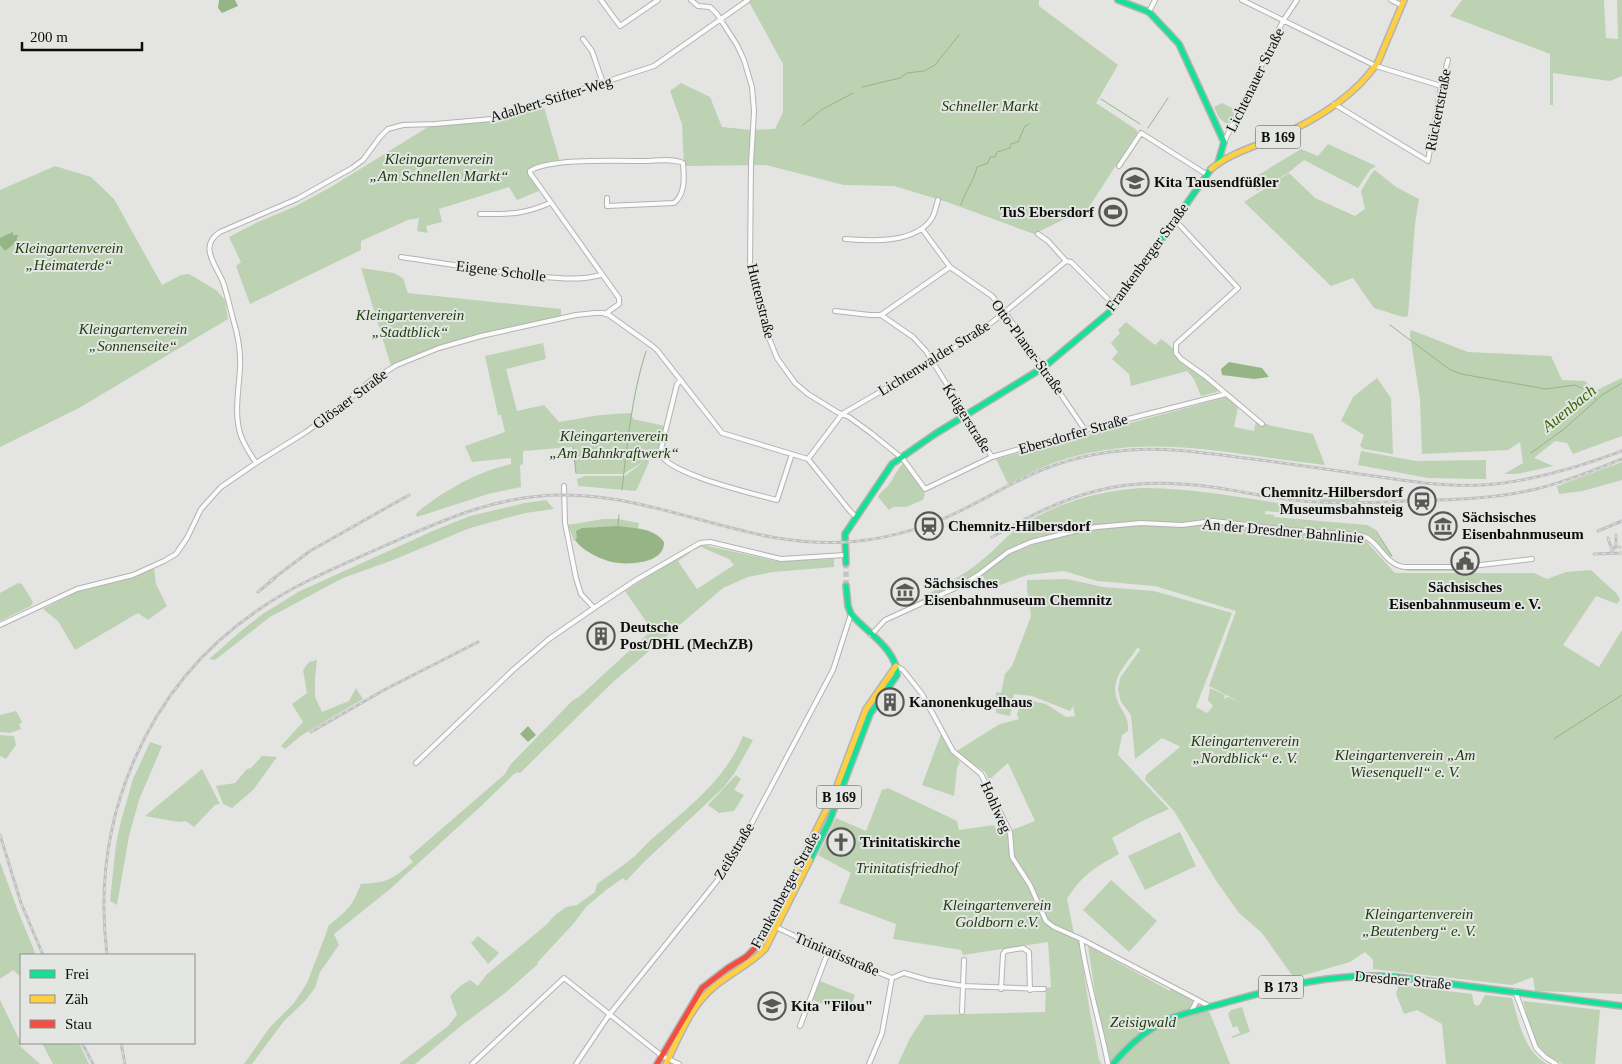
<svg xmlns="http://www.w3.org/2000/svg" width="1622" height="1064" font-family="Georgia,serif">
<rect width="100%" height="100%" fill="#e4e5e3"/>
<path fill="#bcd2b2" d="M752 0H1039V6L1118 65 1096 103 1137 130V133L1089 207 1034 234 947 202 894 186 844 185 766 165 684 166 682 124 670 91 681 83 710 97 722 127 752 130 775 129 783 112V64L749 2Z
M1462 0H1604L1606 38 1618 39 1617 0H1612H1622V76L1610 81 1553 73V105H1550V54L1450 16Z
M1222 103 1236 110 1228 125 1219 118 1214 107Z
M544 107 560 162 534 171 533 174 541 190 517 200 509 187 439 209 442 222 426 226 428 233 417 231 419 218 408 220 361 241V250L250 304 236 266 241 262 229 237 258 222 294 207 331 187 428 127 490 121Z
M1328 144 1376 166 1370 170 1358 188 1304 160 1288 173 1257 191 1250 180 1301 149 1318 156Z
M55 166 91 177 114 199 162 285 181 275 189 274 216 290 225 300 228 319 79 408 0 447V190Z
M1375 170 1396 187 1419 199 1415 224 1408 316 1403 317 1374 308 1353 278 1331 286 1244 202 1289 173 1315 198 1355 216 1365 209 1361 191 1371 174Z
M361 268 394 273 403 278 408 293 561 309V317C502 330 446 341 391 366Z
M1126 322 1155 345 1161 339 1173 348 1179 361 1200 375 1217 389V392L1201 396 1194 379 1187 371 1131 386 1129 374 1112 359 1118 352 1111 343 1120 333 1118 330Z
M1411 330 1468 352 1551 356 1562 380 1585 381 1595 391 1622 378V436L1573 454 1567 443 1555 441 1534 458 1553 466 1517 474H1504L1523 463 1520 442 1508 450 1422 454 1420 399 1410 335Z
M543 343 546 359 506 369 517 411 544 405 559 422 600 415 631 413 633 419 665 426 660 452 648 459 649 462 636 491 578 486 577 479 585 476H625L643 462 623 474H577L576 473 573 447 523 451V464L520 465 521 487 488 494 417 517 416 514 421 509C451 487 475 473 511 464V458L472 462 465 446 505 432 501 415H498L485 356Z
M1377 378 1391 398 1393 454 1364 449 1360 446 1364 435 1341 421 1353 397Z
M1227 397 1238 407 1234 427 1254 431 1256 420 1272 426 1313 434 1325 465C1231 455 1146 430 1053 463 1037 469 1022 477 1008 484L996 459Z
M1361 451 1416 461 1486 460V479L1428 478 1358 465Z
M1622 462V480L1583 491 1559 494 1557 486Z
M904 463 922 486 925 494 923 500 906 507H893L889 510 878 497C880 493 882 491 886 488 894 480 895 470 904 463Z
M1141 488C1196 488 1250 499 1304 507L1303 511 1291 510 1290 513 1265 511V514L1274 515V517L1367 525 1376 530 1375 531 1392 556 1389 558 1372 537 1366 534 1256 525V528L1348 536 1364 539 1395 573H1534L1547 579 1566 572 1591 570 1617 594 1620 600 1617 604 1596 596 1563 645 1599 667 1622 630V994L1535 991 1533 977 1512 985 1373 969V960L1365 952 1350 962 1294 978 1262 933 1239 913 1217 882 1174 811 1145 780 1146 775 1180 747 1179 746 1162 738 1135 759 1131 715 1121 702 1118 690 1120 678 1140 650 1138 647C1126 665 1106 682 1120 706 1125 715 1129 720 1128 731L1122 735 1118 755 1169 809 1144 820 1112 838 1119 854C1093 869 1083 874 1067 899L1074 934 1054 926 1049 927 1079 940 1089 1006 1099 1060 1102 1064H898L910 1038 925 1015 1045 1012 1046 988 1051 987 1048 942 963 955 961 950 893 939 896 924 839 903 851 873 818 855 836 818 866 831 882 790 888 788 957 821 959 830 994 825 999 835 1035 821 1008 763 989 780 985 772 955 752 1000 724 1019 719 1017 715 1019 708 1027 700 1046 704 1066 717 1075 716 1073 706 1070 711 1032 696 1014 694 1010 716 996 713V692L1001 693 1005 674 1012 666 1031 616 1027 589V580L1067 579 1103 587 1154 591 1232 613 1196 707 1207 713 1213 706 1208 700 1210 688 1225 695 1224 699 1228 697 1243 704 1209 686 1236 611 1155 586 1097 581 1064 571 1027 575 987 590 986 582 982 574 1007 555 1042 541 1040 536 1008 550 975 574 959 584 905 608V607L924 598V596C945 585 964 575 982 560 995 550 1006 536 1019 527 1055 503 1098 491 1141 488Z
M1344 497H1359V501H1320L1319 499Z
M546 500 554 509 525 513 470 528 393 560 343 578 270 617 215 660 209 659 241 631 264 613 300 591 435 530 470 516 525 503Z
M603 519H618L639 523 638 528 594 527 574 541 568 525Z
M703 545 776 561 834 559V567L773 572 748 577 723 588 613 682 520 773 518 772 514 774 480 807 390 889 334 934 339 945 320 972 315 988 305 1001 284 1021 252 1064H244L270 1027 294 1003 307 983 327 931 328 926C348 910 351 908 361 884 389 882 391 880 413 862L409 857 505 774 510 765 572 701 580 696 652 630 625 591 687 551 691 552 678 561 697 589 734 565 729 559 701 547 694 550V549Z
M154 568 156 584 167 606 148 620 138 613 75 650 58 621 43 609 77 592 132 578Z
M18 583 22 584 33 602 31 606 0 621V593Z
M317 660 315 678V697L322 712 349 701 356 688 363 699 302 735 285 749 281 746 303 722 292 704 307 693 303 670 309 662Z
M16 711 22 722 19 724 21 729 10 733 0 732V715Z
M941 734 949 749 960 762 957 768 954 796 922 785Z
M0 735 14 736 16 745 6 759 0 756Z
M743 736 753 740 734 774 723 788 644 862 626 881 623 878 606 890 586 907 574 923 537 963 538 964 504 994 462 1025 415 1064H399L448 1026 457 1015 450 996 460 986 470 980 478 986 486 975 546 925 555 915 566 907 577 905 595 892 597 884C609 875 623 866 635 856 641 850 647 843 654 837 688 808 726 779 743 736Z
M150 742 162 746 139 800 129 836 117 905 110 901 116 844 121 821 133 779Z
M262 756 277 757 253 790 232 808 223 804 216 786 235 783 247 769 251 768Z
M202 769 220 804 215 805 194 827 186 821 179 822 145 816Z
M736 775 741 779 734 790 744 795 734 811 719 813 708 805Z
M1180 832 1196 866 1145 890 1128 856Z
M0 862 18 911 36 955H21V977L13 970 0 979Z
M1111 880 1157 921 1129 952 1083 910Z
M478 936 499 953 488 964 471 943Z
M1088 946 1170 991 1171 988 1201 1006 1199 1007 1210 1013 1230 1064H1110L1096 999Z
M820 981 855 995 848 1014 813 1000Z
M1399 985 1472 994 1474 1004 1477 1006 1480 1004 1485 995 1512 998C1519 1022 1523 1050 1547 1064H1446L1442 1024 1417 1010 1404 1014 1396 994Z
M0 1000 21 1043H23L20 1046 40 1064H0Z
M1523 1001 1600 1010 1595 1064H1562L1545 1054 1533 1039Z
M1242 1007 1250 1032 1232 1038 1231 1037 1240 1033 1237 1026 1233 1028 1228 1014 1231 1010Z
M42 1043H79L89 1064H53Z"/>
<path fill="#96b587" d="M219 0H235L238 6 222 13 218 8Z
M13 232V235H18L16 242 5 251 0 245V238Z
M1229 362 1262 368 1269 377 1254 379 1222 375 1221 369Z
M618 526C633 528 655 528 664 542 665 565 624 566 608 561 596 557 582 550 575 540L577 538 576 531 582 528Z
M528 726 536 735 528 742 520 734Z"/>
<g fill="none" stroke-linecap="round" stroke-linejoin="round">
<path stroke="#96b587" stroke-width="1" d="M862 87 900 78 907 73 924 71 935 65 959 35
M1101 99 1140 124
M802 126 821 110 853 93
M1148 128 1168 98
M961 205C965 191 974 181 977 167L988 163 990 157H995L997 152 1010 148 1011 144 1018 142 1025 126 1029 124
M1390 325 1449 369 1461 374 1546 389 1575 385 1588 391 1596 400
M573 447 576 473
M1531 453 1564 429 1602 395 1622 383
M622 490C627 445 632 394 646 351
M618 526 619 515
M1376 531 1392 556
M1407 570H1457
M1554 739 1622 695"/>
<path stroke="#c4c4c3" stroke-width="5.5" stroke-dasharray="5.5 3" stroke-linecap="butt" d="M846 563V586"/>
<g stroke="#b2b3b2" stroke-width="6">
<path id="street" d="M601 0 620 26 658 0
M691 0 698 6 710 7 717 14 737 45 744 60 752 87 754 111 751 164 750 268 769 338 777 358 795 383 808 394 837 412 849 417 871 433 903 459 925 489 992 457 1085 430 1226 394
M1242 0 1376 66 1441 86
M1391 0 1401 5
M1149 12 1155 0
M583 39 592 51 603 83
M1334 104 1428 161 1441 86 1448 60
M1224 142 1283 21 1297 0
M1119 166 1141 133 1206 174
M480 214C509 214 522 215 550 203
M1175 220 1238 288 1176 344V353L1181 359 1205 376 1262 424
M922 229 950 267 992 296 1005 312 1085 430
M1038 234 1048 241 1066 261 1071 262 1115 306
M845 239C871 241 916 244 932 218 935 213 936 206 938 200
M401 257C442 263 483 270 524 275 551 277 575 282 601 275
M835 311 870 315H881L950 267
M605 314 619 304V298L530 173V171C549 158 619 161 645 161 656 161 673 158 683 163 684 176 686 194 674 203L607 206V198
M881 315 913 337 926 351 992 457
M681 380 677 384 660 453C667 474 755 494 777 500L792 454
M808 459 842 414 933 361 982 330 1005 312 1066 261
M256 463C250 453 243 444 240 433 234 412 239 389 240 368 241 351 238 335 233 319 230 307 227 294 223 282 216 265 198 246 220 232L297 199 352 168 363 160 380 137 388 129 403 125 435 124 492 119 654 66 748 0
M564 486 565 523 576 578 581 594 594 608 636 580 700 543 710 542 781 559 845 555
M0 625 77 589 133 575 164 561 176 554 187 538 201 509 221 487 256 463 306 432 332 413 370 381 397 365 439 348 481 336 576 315 595 313H603L609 315 651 345 657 350 722 433 808 459 850 511 856 517
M871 635 885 620 962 585 978 575 1008 552 1031 542 1079 530 1097 527 1141 523 1182 525 1213 521 1289 530 1359 535C1379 538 1383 564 1404 567H1463L1532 559
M896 666 903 670 922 694 953 751 981 774 1010 832 1012 857 1030 885 1046 921 1054 927 1081 939 1192 997 1207 1005 1208 1008
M416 763 513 670 549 639 594 608
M776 927 828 952 892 978 904 973 928 980 963 986 1044 989
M1081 939C1087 982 1100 1022 1108 1064
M1001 989 1003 954 1005 951 1023 948 1029 952 1030 990
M1515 991 1536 1048 1545 1057 1556 1064
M962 1012 964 960
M1191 1012 1197 1000
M800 1026 828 952
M472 1064 564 978 662 1056 679 1064
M576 1064 609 1015 717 881 737 851 833 670 851 614
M869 1064 882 1033 892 978"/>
</g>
<g stroke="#b2b3b2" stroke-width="8">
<path id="fast" d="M1118 0 1149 12 1179 44 1224 142 1218 163
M846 563 845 534 892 464 935 434 1044 367 1112 310 1211 169
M810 860 829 822 870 714 897 675C897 649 866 632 851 614L848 606 846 586
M1113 1064C1128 1046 1147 1029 1169 1019 1186 1012 1207 1008 1224 1003 1284 986 1334 972 1397 977L1622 1006"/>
</g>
<g stroke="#b2b3b2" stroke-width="8">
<path id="slow" d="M1211 169C1230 153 1254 147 1277 137 1314 121 1355 96 1378 62L1404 0
M783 897 834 794 866 709 896 666
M666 1064C679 1037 691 1005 715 986 731 973 750 964 765 949L810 860"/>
</g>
<g stroke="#b2b3b2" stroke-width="8">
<path id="jam" d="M657 1064 702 988 728 968 746 957 760 943 783 897"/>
</g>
<use href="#street" stroke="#fbfbfb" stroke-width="4"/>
<use href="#fast" stroke="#16e098" stroke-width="5"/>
<use href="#slow" stroke="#ffcf43" stroke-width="5"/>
<use href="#jam" stroke="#f24e42" stroke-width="5"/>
<g stroke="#bfc0bf" stroke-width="3">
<path id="rail" d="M1598 531 1622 521
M992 537C1025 519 1059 500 1096 491 1133 481 1174 482 1212 487 1248 492 1282 501 1317 502 1348 504 1378 502 1408 501 1451 500 1495 499 1536 489 1566 482 1594 470 1622 459
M1608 538 1611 547H1620
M1611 552 1616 546V535
M1594 554 1622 553
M270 581 310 551 409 495
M258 592 275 578
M311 732 384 690 478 642
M0 835 21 903 43 955
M107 955C90 819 146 685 261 608 299 582 342 565 384 546 441 521 497 495 561 495 665 494 752 553 859 541 893 537 927 527 958 512 987 498 1014 481 1044 469 1090 451 1138 446 1187 451 1245 457 1303 466 1360 474 1401 480 1441 487 1482 485 1530 482 1577 468 1622 451
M82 1043 93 1064
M121 1043 125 1064"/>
</g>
<use href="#rail" stroke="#e3e6e2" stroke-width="1" stroke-dasharray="4" stroke-linecap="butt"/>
</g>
<defs>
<g id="school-ring" transform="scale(1.4375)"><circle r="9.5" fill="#e3e6e2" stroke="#585857" stroke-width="1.5"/><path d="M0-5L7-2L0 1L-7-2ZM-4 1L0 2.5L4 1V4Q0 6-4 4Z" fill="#585857"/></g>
<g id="stadium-ring" transform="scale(1.4375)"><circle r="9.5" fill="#e3e6e2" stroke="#585857" stroke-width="1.5"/><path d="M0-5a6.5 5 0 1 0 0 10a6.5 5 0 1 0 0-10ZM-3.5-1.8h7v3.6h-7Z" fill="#585857"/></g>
<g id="station-ring" transform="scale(1.4375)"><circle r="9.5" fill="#e3e6e2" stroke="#585857" stroke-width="1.5"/><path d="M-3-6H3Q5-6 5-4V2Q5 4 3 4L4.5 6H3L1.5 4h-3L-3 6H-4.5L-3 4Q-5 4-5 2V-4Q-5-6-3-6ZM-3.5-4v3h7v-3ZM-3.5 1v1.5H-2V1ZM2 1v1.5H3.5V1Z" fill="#585857"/></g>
<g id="museum-ring" transform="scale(1.4375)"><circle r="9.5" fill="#e3e6e2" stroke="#585857" stroke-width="1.5"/><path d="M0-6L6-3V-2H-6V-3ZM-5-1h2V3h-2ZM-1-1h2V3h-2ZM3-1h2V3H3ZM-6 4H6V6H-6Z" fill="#585857"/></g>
<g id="civic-ring" transform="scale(1.4375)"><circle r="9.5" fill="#e3e6e2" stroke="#585857" stroke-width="1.5"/><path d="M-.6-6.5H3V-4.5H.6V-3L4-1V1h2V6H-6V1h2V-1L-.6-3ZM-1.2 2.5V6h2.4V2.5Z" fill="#585857"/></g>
<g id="building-ring" transform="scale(1.4375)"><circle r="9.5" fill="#e3e6e2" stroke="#585857" stroke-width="1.5"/><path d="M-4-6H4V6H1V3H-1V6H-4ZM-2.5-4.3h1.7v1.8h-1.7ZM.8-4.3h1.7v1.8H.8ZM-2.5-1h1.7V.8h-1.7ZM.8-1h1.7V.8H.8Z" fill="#585857"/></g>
<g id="church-ring" transform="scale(1.4375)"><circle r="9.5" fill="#e3e6e2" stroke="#585857" stroke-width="1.5"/><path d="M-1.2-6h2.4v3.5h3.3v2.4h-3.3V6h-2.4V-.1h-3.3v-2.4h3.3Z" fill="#585857"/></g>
</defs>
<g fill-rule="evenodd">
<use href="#school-ring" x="1135" y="182"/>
<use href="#stadium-ring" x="1113" y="212"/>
<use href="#station-ring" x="1422" y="501"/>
<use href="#station-ring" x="929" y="526"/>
<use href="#museum-ring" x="1443" y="526"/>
<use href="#civic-ring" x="1465" y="561"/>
<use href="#museum-ring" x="905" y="592"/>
<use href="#building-ring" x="601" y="636"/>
<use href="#building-ring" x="890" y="702"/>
<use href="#church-ring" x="841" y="842"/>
<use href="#school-ring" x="772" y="1006"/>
</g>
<g text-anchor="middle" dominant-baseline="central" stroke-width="4" stroke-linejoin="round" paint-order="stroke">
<g fill="#e3e6e2" stroke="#4c4d4c" stroke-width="1">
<rect x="1255.5" y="125.5" width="45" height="23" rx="4"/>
<rect x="816.5" y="785.5" width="45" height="23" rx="4"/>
<rect x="1258.5" y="975.5" width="45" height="23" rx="4"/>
</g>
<g font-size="14" font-weight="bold" fill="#0c0c0b">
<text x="1278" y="137">B 169</text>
<text x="839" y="797">B 169</text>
<text x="1281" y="987">B 173</text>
</g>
<g font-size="15" fill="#0c0c0b" stroke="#e3e6e2">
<text transform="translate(1255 80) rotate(-64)">Lichtenauer Straße</text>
<text transform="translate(551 99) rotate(-17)">Adalbert-Stifter-Weg</text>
<text transform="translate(1438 110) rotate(-79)">Rückertstraße</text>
<text transform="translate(1147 257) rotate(-54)">Frankenberger Straße</text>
<text transform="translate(501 271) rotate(7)">Eigene Scholle</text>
<text transform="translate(761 301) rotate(76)">Huttenstraße</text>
<text transform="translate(1028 347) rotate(54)">Otto-Planer-Straße</text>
<text transform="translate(934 358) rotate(-32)">Lichtenwalder Straße</text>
<text transform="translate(350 399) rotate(-37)">Glösaer Straße</text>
<text transform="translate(967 418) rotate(58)">Krügerstraße</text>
<text transform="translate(1073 434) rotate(-16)">Ebersdorfer Straße</text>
<text transform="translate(1283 531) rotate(5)">An der Dresdner Bahnlinie</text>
<text transform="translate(996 807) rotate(66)">Hohlweg</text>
<text transform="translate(734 851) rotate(-59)">Zeißstraße</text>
<text transform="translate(785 890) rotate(-62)">Frankenberger Straße</text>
<text transform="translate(837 954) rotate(23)">Trinitatisstraße</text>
<text transform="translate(1403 980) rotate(5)">Dresdner Straße</text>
</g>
<g font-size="15" font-style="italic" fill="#1d3a0b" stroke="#e3e6e2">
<text x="990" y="106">Schneller Markt</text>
<text x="439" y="159">Kleingartenverein<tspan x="439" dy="17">„Am Schnellen Markt“</tspan></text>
<text x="69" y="248">Kleingartenverein<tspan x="69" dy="17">„Heimaterde“</tspan></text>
<text x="410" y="315">Kleingartenverein<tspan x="410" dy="17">„Stadtblick“</tspan></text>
<text x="133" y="329">Kleingartenverein<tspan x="133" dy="17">„Sonnenseite“</tspan></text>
<text x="614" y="436">Kleingartenverein<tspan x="614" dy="17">„Am Bahnkraftwerk“</tspan></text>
<text x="1245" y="741">Kleingartenverein<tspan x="1245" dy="17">„Nordblick“ e. V.</tspan></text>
<text x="1405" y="755">Kleingartenverein „Am<tspan x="1405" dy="17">Wiesenquell“ e. V.</tspan></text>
<text x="907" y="868">Trinitatisfriedhof</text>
<text x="997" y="905">Kleingartenverein<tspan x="997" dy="17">Goldborn e.V.</tspan></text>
<text x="1419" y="914">Kleingartenverein<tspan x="1419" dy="17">„Beutenberg“ e. V.</tspan></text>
<text x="1143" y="1022">Zeisigwald</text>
</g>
<g font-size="15" font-weight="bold" fill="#0c0c0b" stroke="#e3e6e2" text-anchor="start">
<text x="1154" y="182">Kita Tausendfüßler</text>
<text x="1094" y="212" text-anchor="end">TuS Ebersdorf</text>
<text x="1403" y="492" text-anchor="end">Chemnitz-Hilbersdorf<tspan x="1403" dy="17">Museumsbahnsteig</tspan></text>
<text x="1462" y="517">Sächsisches<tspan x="1462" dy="17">Eisenbahnmuseum</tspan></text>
<text x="948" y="526">Chemnitz-Hilbersdorf</text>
<text x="924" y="583">Sächsisches<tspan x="924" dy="17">Eisenbahnmuseum Chemnitz</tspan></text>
<text x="1465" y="587" text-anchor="middle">Sächsisches<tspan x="1465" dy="17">Eisenbahnmuseum e. V.</tspan></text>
<text x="620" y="627">Deutsche<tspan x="620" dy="17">Post/DHL (MechZB)</tspan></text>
<text x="909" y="702">Kanonenkugelhaus</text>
<text x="860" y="842">Trinitatiskirche</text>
<text x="791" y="1006">Kita "Filou"</text>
</g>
<g font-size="16" font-style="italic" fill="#316703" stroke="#e3e6e2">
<text transform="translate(1569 408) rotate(-39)">Auenbach</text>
</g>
</g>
<rect x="20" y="954" width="175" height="90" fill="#e3e6e2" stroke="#8d8f8c"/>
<rect x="30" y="970" width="25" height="8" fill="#16e098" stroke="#8d8f8c"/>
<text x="65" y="979" font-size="15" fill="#0c0c0b">Frei</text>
<rect x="30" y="995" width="25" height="8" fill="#ffcf43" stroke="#8d8f8c"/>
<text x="65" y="1004" font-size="15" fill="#0c0c0b">Zäh</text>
<rect x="30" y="1020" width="25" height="8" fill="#f24e42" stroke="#8d8f8c"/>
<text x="65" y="1029" font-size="15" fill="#0c0c0b">Stau</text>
<path d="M22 42v8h120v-8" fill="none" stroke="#0c0c0b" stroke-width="2.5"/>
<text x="30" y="42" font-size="15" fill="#0c0c0b" stroke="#e3e6e2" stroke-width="4" paint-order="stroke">200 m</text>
</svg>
